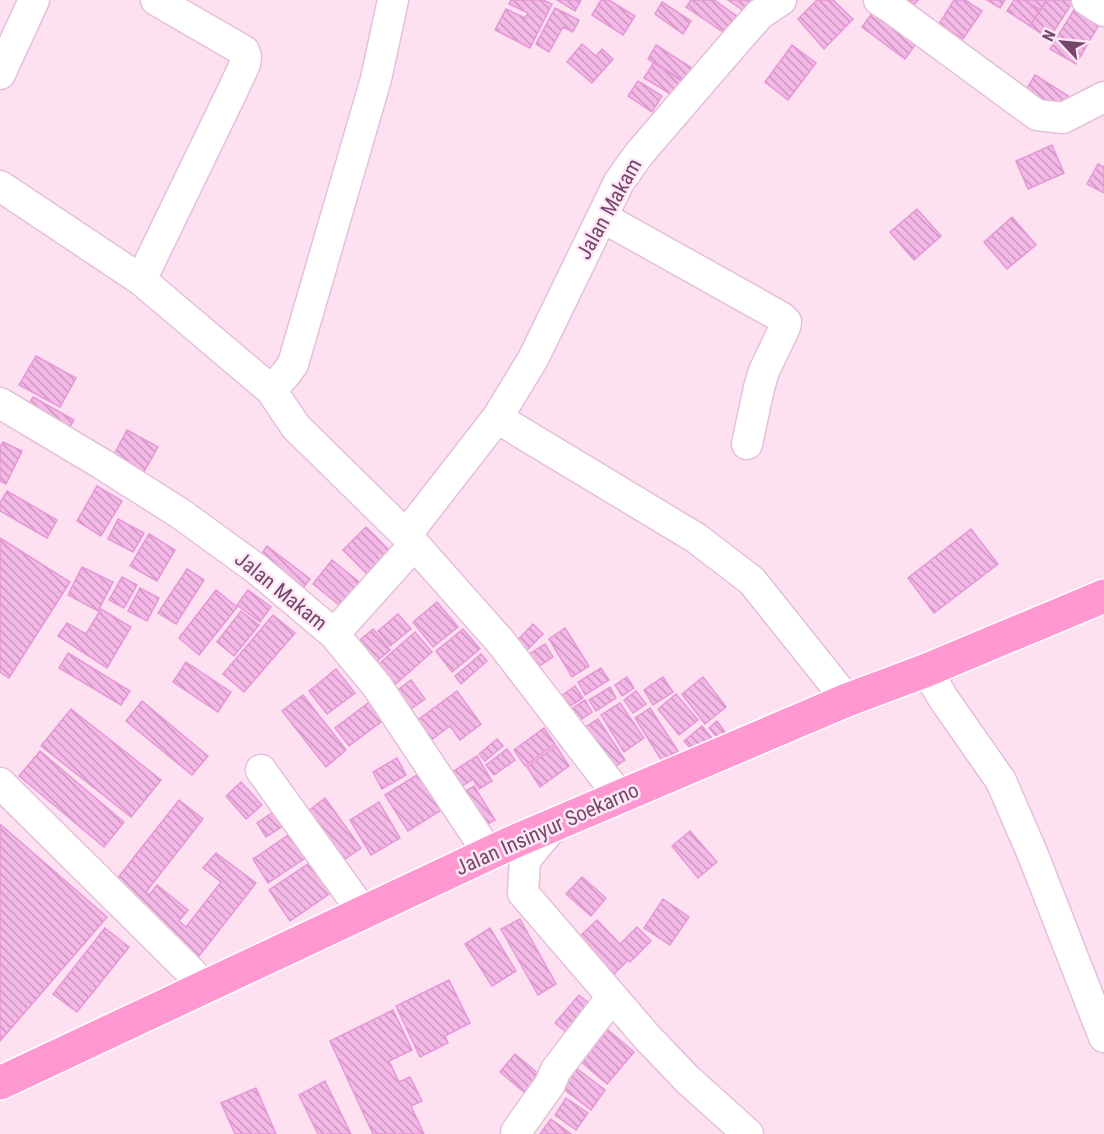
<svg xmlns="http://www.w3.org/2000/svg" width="1104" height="1134" font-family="'Roboto Condensed',sans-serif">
<defs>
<pattern id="building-back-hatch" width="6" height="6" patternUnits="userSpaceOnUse" patternTransform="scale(1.5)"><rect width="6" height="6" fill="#f4b8e6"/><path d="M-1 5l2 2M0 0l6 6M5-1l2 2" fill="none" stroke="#ca97bf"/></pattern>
</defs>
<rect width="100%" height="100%" fill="#fde1f1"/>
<path fill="url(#building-back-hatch)" stroke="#e797d7" stroke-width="1.5" d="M511 0H543L552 4 530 48 495 30 506 9 525 18 528 13 509 4Z
M557 0H581L575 11Z
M601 0H609L635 16 623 35 592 15Z
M691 0H714L738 17 726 34 686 7Z
M728 0H762L751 16Z
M817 0H833L853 19 824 49 798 19Z
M893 0H918L908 12Z
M954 0H965L982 11 963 39 939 24Z
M987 0H1005L1000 8Z
M1014 0H1024L1040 10 1030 26 1007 11Z
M1024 0H1047L1040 10Z
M1047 0H1074L1049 39 1030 26Z
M662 2 691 21 683 34 655 14Z
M555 8 579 20 573 32 563 27 549 52 536 44Z
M1075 8 1100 23 1076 64 1050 49Z
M875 9 918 41 905 59 862 27Z
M582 44 596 56 602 49 613 59 592 83 567 62Z
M656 45 698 72 689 86 648 59Z
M792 45 816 63 788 100 765 82Z
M654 62 686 83 677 98 644 78Z
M1035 75 1070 97 1058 116 1024 93Z
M638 81 662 96 652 112 628 96Z
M1052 145 1064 173 1028 189 1016 161Z
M1098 164 1104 167V193L1087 184Z
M917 209 941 236 914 260 890 232Z
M1012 217 1036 245 1007 269 984 242Z
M36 356 76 378 60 407 19 385Z
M33 397 74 420 64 437 23 414Z
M127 430 158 447 141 477 111 460Z
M3 442 22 451 6 484 0 481V447Z
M97 486 122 501 101 536 77 521Z
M7 491 57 520 47 538 0 511V503Z
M118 519 144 533 133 552 108 539Z
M366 527 398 559 375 582 343 550Z
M971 529 998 564 934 613 908 578Z
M149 534 175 550 157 581 130 566Z
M0 538 70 582 9 678 0 672Z
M267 546 310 579 297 596 254 564Z
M332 560 368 589 349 613 313 584Z
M82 567 113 582 98 611 68 595Z
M187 569 204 580 176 624 158 613Z
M122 577 137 585 124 608 109 600Z
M140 588 159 598 147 621 128 611Z
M216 590 237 607 199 655 179 638Z
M248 590 271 607 260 622 237 605Z
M437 602 458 627 433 647 413 622Z
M101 609 131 627 107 668 58 636 67 623 86 634Z
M241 611 259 625 234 656 217 642Z
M398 614 411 629 390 646 378 631Z
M273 615 295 633 244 692 223 674Z
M533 624 543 634 522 655 512 646Z
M565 628 589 666 572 677 549 639Z
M373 629 390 650 367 670 349 649Z
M463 629 480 649 452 672 436 651Z
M415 632 432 652 390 689 372 670Z
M545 644 553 657 532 671 523 658Z
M68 653 130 691 121 705 59 668Z
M481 654 487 661 461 684 455 676Z
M186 662 231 692 218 712 173 682Z
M601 668 609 680 585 695 578 682Z
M336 669 355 693 327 714 309 691Z
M627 677 634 688 622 696 615 685Z
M663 677 673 692 653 705 644 690Z
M703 677 726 707 705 724 682 694Z
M411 680 425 699 405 713 391 695Z
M575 686 583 698 567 708 560 697Z
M610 687 616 698 596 711 589 700Z
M457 691 481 724 460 740 450 726 430 741 415 722Z
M636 691 646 704 633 713 624 700Z
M676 694 698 720 679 735 658 709Z
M303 695 346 750 326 767 282 711Z
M372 700 386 718 349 746 335 728Z
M585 700 592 712 573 725 565 713Z
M142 701 208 756 192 775 126 721Z
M620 703 644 738 624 752 601 715Z
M650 708 678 751 662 761 635 718Z
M71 709 161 780 131 817 41 746Z
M598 719 625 760 604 774 576 733Z
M717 721 727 735 720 741 709 728Z
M702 726 715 742 698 757 684 741Z
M544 728 555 744 525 766 514 750Z
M497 739 503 746 485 761 479 754Z
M556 746 569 766 540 787 527 767Z
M507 749 515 760 494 775 486 765Z
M40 751 124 822 104 847 19 776Z
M477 756 492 781 479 789 473 779 456 790 446 776Z
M397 758 406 775 382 789 373 772Z
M420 773 443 809 408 831 385 795Z
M241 782 262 805 246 819 226 796Z
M474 786 495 820 481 828 461 794Z
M325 798 361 848 338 864 303 815Z
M179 800 203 819 146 892 149 895 157 885 188 910 179 921 186 927 221 882 203 868 216 853 256 883 196 960 113 884Z
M379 802 400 838 371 855 350 820Z
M279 808 289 822 266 837 257 823Z
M0 824 107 917 0 1041Z
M294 831 310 855 268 883 253 859Z
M690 831 717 862 698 878 672 846Z
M311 862 332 892 290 921 269 890Z
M582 877 606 898 591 916 566 894Z
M663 899 689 917 670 945 644 928Z
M520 919 556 984 538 995 501 929Z
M597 920 620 944 637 927 651 941 630 962 628 960 612 976 576 940Z
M105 928 129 947 77 1012 53 994Z
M490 928 516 971 492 986 465 944Z
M449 980 470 1023 445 1036 448 1043 420 1057 396 1006Z
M579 995 599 1011 575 1039 555 1023Z
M393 1010 412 1050 389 1061 399 1082 410 1077 422 1101 411 1106 424 1134H373L330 1041Z
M607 1029 634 1052 607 1084 580 1061Z
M515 1054 546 1080 531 1098 500 1072Z
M576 1068 605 1090 591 1110 561 1087Z
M325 1081 351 1134H318L299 1095Z
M256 1088 276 1134H235L221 1103Z
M566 1098 588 1113 576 1130 555 1115Z
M551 1119 571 1134H540Z"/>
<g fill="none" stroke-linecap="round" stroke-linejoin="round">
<g stroke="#e4c0d9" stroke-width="33">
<path id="minor" d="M879 0 890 7 1037 115 1063 118 1104 97
M1087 0 1104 11
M0 74 34 0
M0 186 141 280 271 390 296 427 406 535 500 641 620 797
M602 217 781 317 786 322 785 327 764 371 759 388 747 444
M141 280 231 94 245 64 246 57 244 51 156 0
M271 390 285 375 293 364 376 79 393 0
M0 403 102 464 181 514 258 570 334 634 377 686 489 854
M497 418 696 538 752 581 847 700
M406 535 497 418 533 359 619 182 639 154 737 40 760 14 781 0
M334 634 414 545
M927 670 943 698 1001 781 1033 855 1104 1037
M261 770 363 912
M0 783 190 971 204 987
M554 825 525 860 523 893 646 1036 687 1079 748 1134
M516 1132 550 1084 556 1070 612 997"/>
</g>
<g stroke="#fff" stroke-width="36">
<path id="major" d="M0 1083 511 843 847 700 927 670 1104 596"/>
</g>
<use href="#minor" stroke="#fff" stroke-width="30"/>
<use href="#major" stroke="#ff97d0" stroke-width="33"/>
</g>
<g text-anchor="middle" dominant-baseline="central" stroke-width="5" stroke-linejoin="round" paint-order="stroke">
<g font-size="21" fill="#75476d" stroke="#ffe8f5">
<text transform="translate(609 209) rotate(-61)">Jalan Makam</text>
<text transform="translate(281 591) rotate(39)">Jalan Makam</text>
<text transform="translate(547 829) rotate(-24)">Jalan Insinyur Soekarno</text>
</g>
</g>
<g transform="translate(1062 42) rotate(296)" stroke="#ffe8f5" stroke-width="4.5" paint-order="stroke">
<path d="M0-4.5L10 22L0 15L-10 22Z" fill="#75476d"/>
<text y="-9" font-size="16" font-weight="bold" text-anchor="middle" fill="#75476d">N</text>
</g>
</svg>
